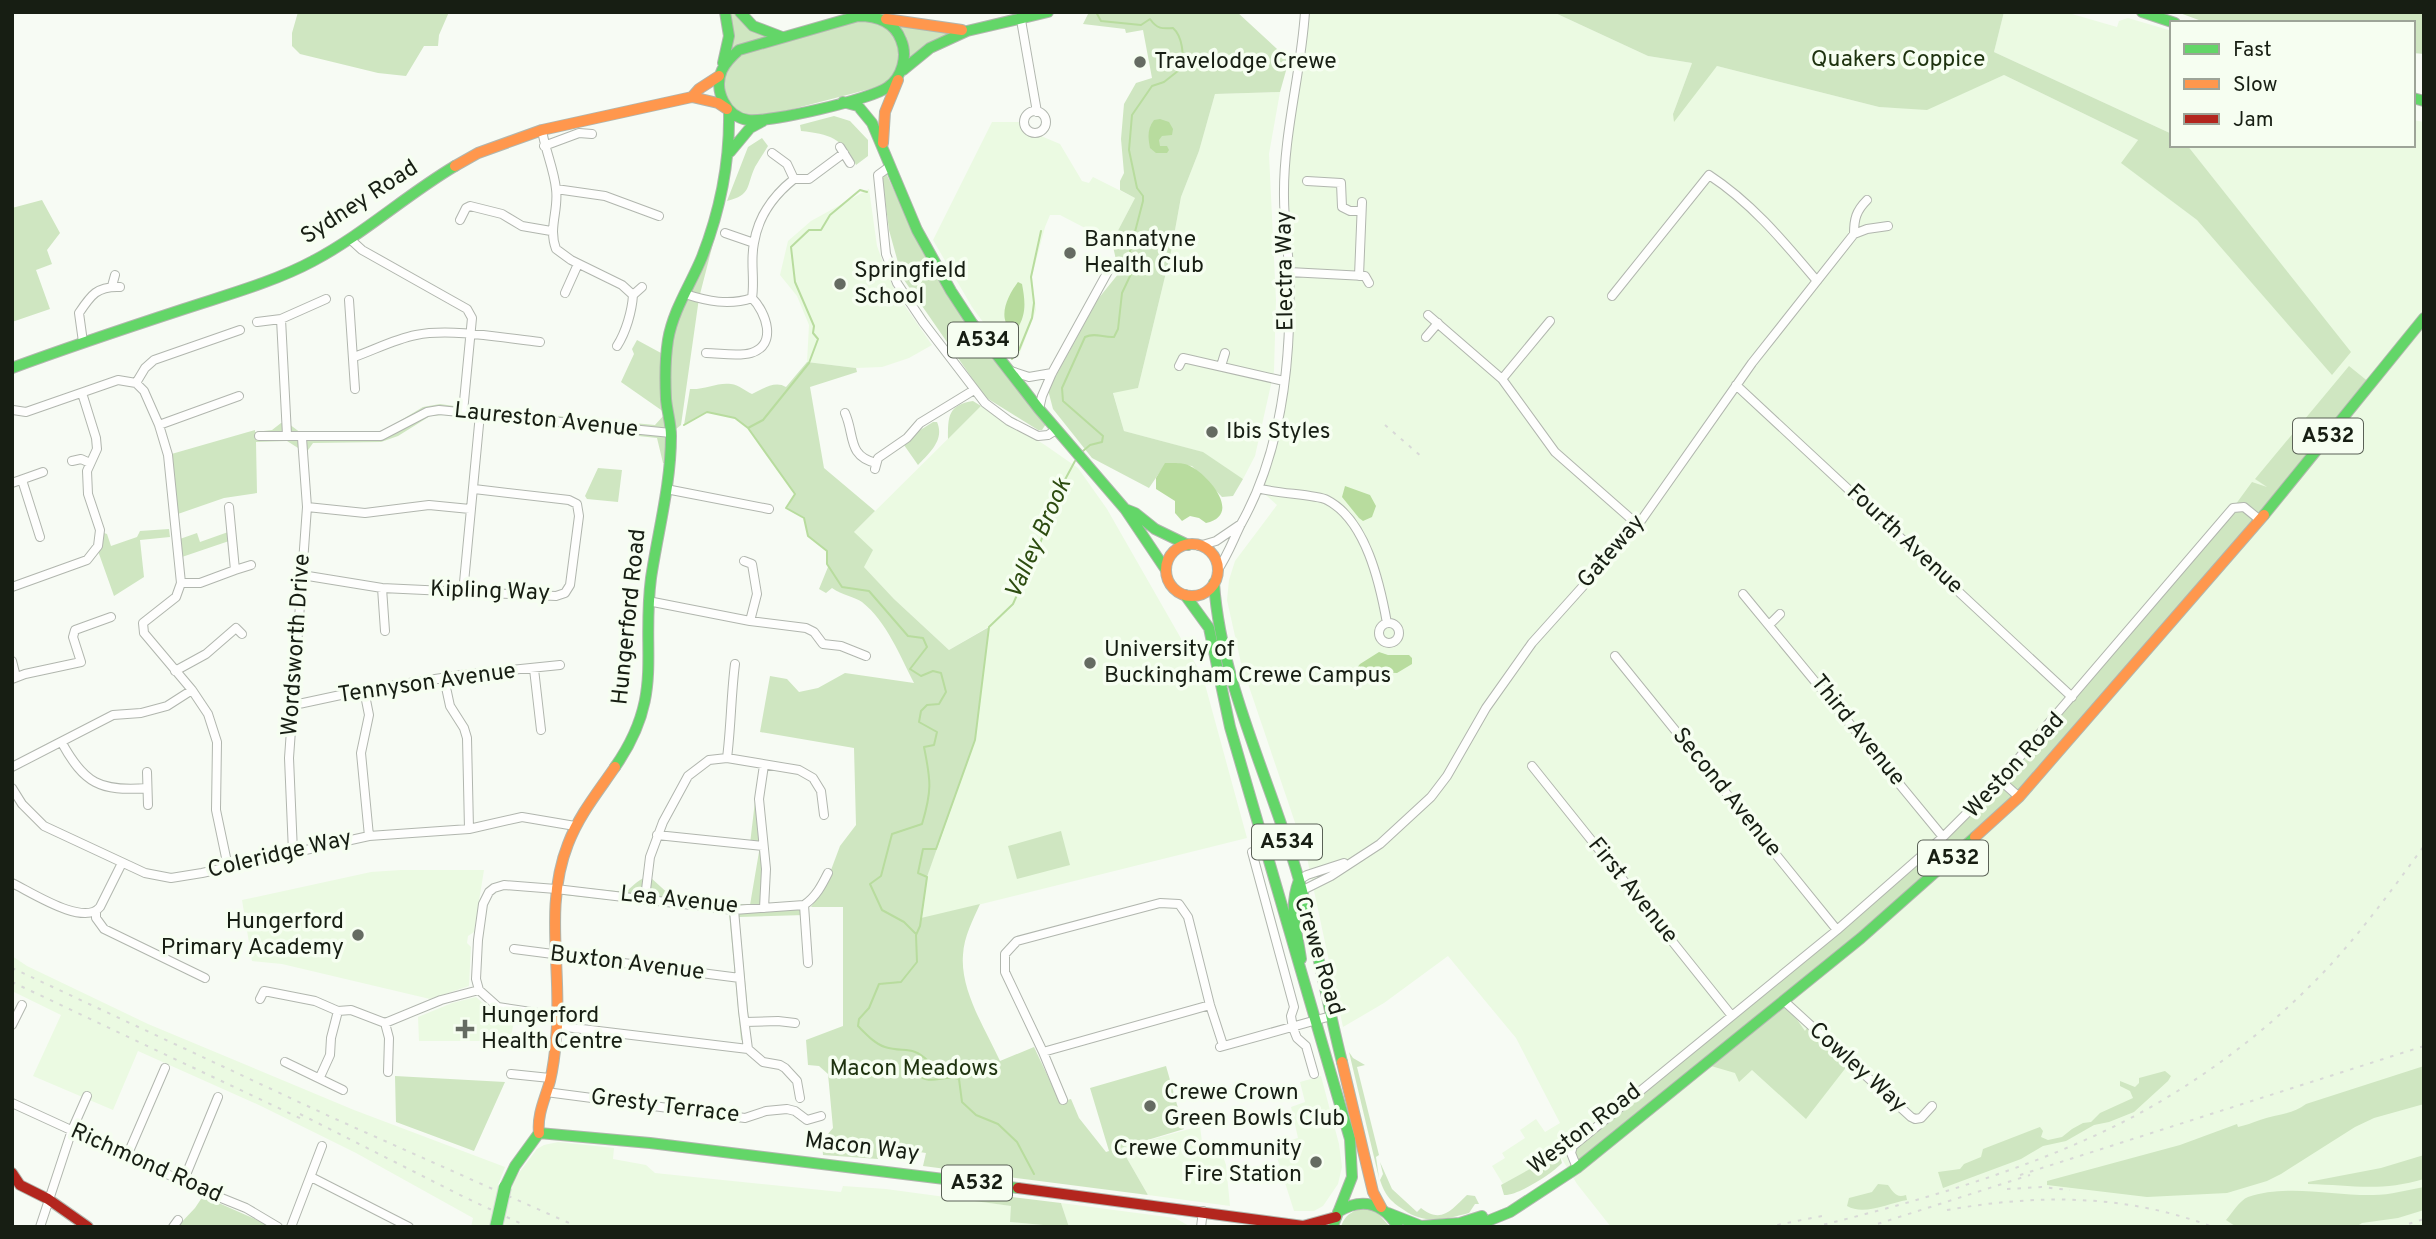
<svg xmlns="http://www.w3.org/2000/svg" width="2436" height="1239" font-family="Overpass,sans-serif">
<rect width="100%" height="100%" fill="#f7fbf4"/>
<path fill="#ebfae2" d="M1305 12H1553L1648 56 1692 63 1673 114 1717 66 1879 107 1927 109 2004 75 2138 140 2122 163 2197 220 2332 374 2350 352 2187 145H2413V120L2424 122V1227H1611L1577 1184 1559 1154 1503 1184 1492 1166 1505 1158 1502 1153 1525 1138 1520 1130 1536 1119 1545 1132 1560 1123 1516 1038 1448 956 1384 1003 1343 1027 1307 858 1241 663 1227 600 1229 580 1235 561 1277 505 1258 488 1276 433 1289 328 1284 197Z
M2004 12H2065L2117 27 2119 21 2128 18 2172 31V134L1994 52Z
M1280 92 1269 154 1276 300 1274 371 1255 456 1243 479 1202 452 1124 431 1113 392 1138 388 1171 252 1181 197 1199 151 1215 94Z
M992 122H1025L1034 133 1060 144 1082 181 1089 183 1093 177 1135 198 1112 242 1060 215H1050L1045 227 1032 276 1036 310 1018 358 1000 345 972 307 933 240Z
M869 189 877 246 884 265 896 293 932 345 909 358 882 367 856 368 807 362 809 325 797 296 780 275 788 241 811 221Z
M981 406 1045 445 1078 468 1107 509 1203 677 1247 838 921 919 927 877 936 849 988 627 949 650 894 599 864 567 854 532Z
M401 870H484L474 932 468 936 467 943 471 947 469 986 430 999 282 964 252 961 242 900 371 872Z
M12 956 27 966 148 1024 354 1110 505 1167 498 1185 509 1190 512 1182 537 1149 544 1145 558 1142 614 1148 613 1159 646 1165 655 1173 841 1192 843 1186 886 1189 1012 1206 1010 1222 1044 1225V1227H502V1223L491 1219 489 1227H471L473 1218 356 1153 261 1106 138 1051 113 1110 33 1076 61 1015 12 991Z
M476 997 486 1006 502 1013 515 1016 510 1041H419L418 1017 452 1003Z
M1321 1076 1339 1144 1342 1167 1338 1184 1323 1206 1314 1211H1294L1273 1145 1298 1138 1291 1107 1305 1102 1300 1082Z
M1200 1126 1203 1150 1225 1142 1226 1150 1222 1153 1226 1165 1230 1206 1148 1195 1121 1148Z
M1061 1203 1175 1218 1191 1227H1069Z"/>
<path fill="#cfe6c1" d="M298 12H449L439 35 438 46H424L406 76 378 73 300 54 292 46V33Z
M725 12H740L783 37 858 16 965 32 941 42 897 82 750 120 722 99Z
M1089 12H1237L1289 60 1280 92 1215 94 1199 151 1181 197 1171 252 1138 388 1113 393 1124 431 1203 452 1243 479 1233 496 1222 497 1192 466 1166 463 1149 488 1092 458 1053 409 1048 390 1098 299 1119 273 1112 242 1135 198 1120 190V181L1124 173 1121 139 1124 104 1136 83 1152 78 1143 30 1126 33 1125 29 1083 24Z
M1553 12H2004L1994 52 2172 134V145H2187L2351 352 2332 375 2197 220 2121 163 2138 140 2004 75 1927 110 1879 107 1717 66 1674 122 1673 114 1692 63 1648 56Z
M2177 12H2424V54L2413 53V23H2207Z
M834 116 850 121 868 140V156L856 165C843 138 829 134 801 131L800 125Z
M762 138 768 146C764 153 759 160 755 167 746 186 752 195 727 201L748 147Z
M886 173 922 251 1046 424 1042 430H1038L985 397 902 277 889 230 882 175Z
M42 200 60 233 47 250 52 264 36 270 50 309 12 322V208Z
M715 236 699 298 681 425 671 433 670 463H663L657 438 489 420 471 408 655 425 664 415 671 330Z
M637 340 661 353 660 374 664 412 621 382 634 354 632 349Z
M807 362 856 368 857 372 810 387 824 468 875 511 854 532 873 550 864 567 894 599 949 650 989 627 975 740 927 877 921 918 980 904C973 920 964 936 963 955 960 991 986 1030 1000 1061L1034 1047 1060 1102 1071 1099 1079 1118 1106 1152 1109 1151 1090 1088 1166 1066 1184 1129 1121 1148 1148 1195 923 1166 926 1153 900 1149 879 1151 878 1159 823 1155 822 1141 833 1128 828 1074 819 1066 808 1065 806 1040 843 1026V907H811L825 886 840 846 856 825 854 748 760 732 770 676 787 679 799 692 818 688 845 673 914 683C900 656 887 622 862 602 855 597 842 595 832 588L826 593 819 589 828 567 827 551 808 536 804 518 787 508 795 494 748 428 735 418 707 412 684 425 690 389C704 390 718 382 731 384 739 385 745 391 752 394 763 389 775 380 786 387Z
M2349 366 2370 383 2020 797 1784 1001 1805 1031 1809 1025 1851 1061 1806 1119 1752 1070 1739 1082 1735 1073 1711 1066 1709 1060 1577 1168 1573 1146 1837 930 2000 780 2233 508 2252 482 2267 487 2255 479Z
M973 401 981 406 948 439C948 416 948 405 973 401Z
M440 404 454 406 469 418 444 415 430 416 398 436 381 442 313 443 306 453 287 441 256 442 257 493 224 498 175 515 168 455 255 430V432L272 430 281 423 289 424 301 433 383 431 423 407Z
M933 422H937C945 440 929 453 918 465L904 445 914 434Z
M598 468 622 470 618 502 587 499 585 496Z
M169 529 170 537 140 540 144 577 114 596 98 551 104 533 107 534 111 546 137 537 140 531Z
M231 531 232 540 179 558 177 540 197 533 200 542Z
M759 799 764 907 804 905 805 915 739 917 749 1022 747 1041 741 1040 729 913 555 894 557 885 626 892C634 885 640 877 650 877L672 897 750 905 760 846 750 844 755 801Z
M1061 831 1070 865 1017 879 1008 846Z
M1349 1052 1353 1058 1365 1065 1357 1067 1379 1155 1376 1157 1379 1178Z
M2424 1066V1104L2374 1118 2355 1127 2281 1174 2267 1181 2227 1193 2147 1197 2047 1185V1181L2180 1145 2237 1124 2238 1127C2246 1125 2252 1123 2260 1120 2276 1114 2292 1115 2306 1104Z
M2165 1071 2171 1076 2168 1081 2134 1112 2109 1122 2094 1125 2066 1141 2043 1146 2021 1159 1943 1188 1938 1172 1960 1169 1964 1164 1981 1157 1983 1149 2040 1127 2043 1131 2041 1137 2048 1140 2062 1137 2072 1129 2083 1123 2091 1122 2100 1113 2133 1098 2130 1091 2120 1086V1081L2135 1087 2139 1083V1078Z
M395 1076 505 1082 474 1151 396 1122Z
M1559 1153 1562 1163C1552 1174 1517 1196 1504 1195L1501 1185Z
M2424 1155V1179C2381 1192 2351 1185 2308 1184V1182L2381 1168Z
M1380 1162 1392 1189 1417 1212 1421 1208C1442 1225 1453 1208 1467 1195L1475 1196 1479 1204H1475L1469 1213C1446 1219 1425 1225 1404 1210 1390 1201 1385 1195 1380 1180L1383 1174Z
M1878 1184 1888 1185C1894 1193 1896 1198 1906 1195L1907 1200C1889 1203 1864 1216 1847 1206L1849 1198 1872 1192Z
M2424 1187V1210L2398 1218 2362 1223 2356 1227H2247L2235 1226 2226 1220C2232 1213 2240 1200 2248 1197 2286 1184 2331 1195 2369 1195 2388 1196 2406 1190 2424 1187Z
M981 1193 1061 1203 1069 1227H1044L1043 1225 1010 1222 1011 1206 967 1200Z
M203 1196 264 1223 269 1227H177L195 1208Z
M1369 1208 1376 1211 1390 1227H1341C1345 1213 1356 1209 1369 1208Z"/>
<path fill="#b8dc9e" d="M1160 119 1169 122 1173 129 1172 135 1162 136 1159 140 1160 146H1167L1169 150 1167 153H1156L1150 148C1148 138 1147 129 1154 120Z
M1018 282 1022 284C1025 300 1027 314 1017 329L1011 330C997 317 1008 295 1018 282Z
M1165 463C1174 463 1185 462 1192 467 1210 477 1242 515 1206 523L1199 518 1190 516 1182 521 1175 513V501L1156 489V478Z
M1345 486 1370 495 1376 506 1372 517 1363 521 1359 518 1342 497Z
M1379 652 1388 655H1409L1412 658V664L1397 673 1374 672 1367 678 1357 674 1356 669 1360 664Z"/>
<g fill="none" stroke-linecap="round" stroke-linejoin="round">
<path stroke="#b8dc9e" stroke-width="2" d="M1012 359 1019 350 1032 318 1034 303 1031 277 1041 231
M684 425 707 412 735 418 748 428 795 494 786 508 804 518 808 536 827 551V564L842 587 869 591 908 636 923 638 927 647 910 669 921 676 933 671 941 673 946 692 939 704 927 705 921 711 919 722 937 732 934 745 924 747C931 781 932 791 922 824L892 834 881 876 870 884 882 910 904 922 915 933
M748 428 763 420 809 363 818 339 813 333 814 326 795 282 791 247 809 230H821L830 215 860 190 867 192
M1083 451 1090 445 1102 442 1103 436 1063 401 1062 388 1085 337C1095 332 1104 338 1114 337L1118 329 1122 293 1131 274 1130 251 1143 201V196L1137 188 1129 150 1132 115 1152 86 1164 82 1183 67C1183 54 1183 37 1173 28 1162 29 1157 29 1150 19L1141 25 1101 21 1096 12
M1034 1174 1017 1142 998 1124 976 1115 962 1102 959 1079C944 1073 930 1088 917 1073L928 1061C912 1045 904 1053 885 1047 875 1044 866 1034 858 1026L859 1019 869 1008 879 984 901 982 917 962 916 935 920 926 927 877 918 873 923 849H936L975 740 989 627 1013 604 1041 541 1053 502 1075 461"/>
<g stroke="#b1b6ae" stroke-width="10">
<path id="street" d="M1021 20 1037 112
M1024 122a11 11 0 1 1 22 0a11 11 0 1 1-22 0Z
M542 130C545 150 554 169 556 189 559 210 548 228 556 249L571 260 622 285 633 295C632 311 626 332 617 346
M544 146 579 133 592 134
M840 147 850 163
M772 153 787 164 794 179
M889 167 878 175 886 254 897 283 923 322 985 403 1009 421 1038 436 1048 435 1056 430
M1307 181 1341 183 1342 207 1350 211H1361
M556 189 605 196 659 216
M460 220 466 208 470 206 502 214 522 226 551 231
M725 233 754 243
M1854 234C1854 219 1856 211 1867 200
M350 239 362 250 467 309 472 318 463 412
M1289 272 1365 276 1369 283
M1359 276 1362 202
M112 286 115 275
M565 293 578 264
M685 294C707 301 729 306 752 298 755 279 750 261 754 243 758 217 774 195 794 179H809L844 153
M633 295 642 287
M1612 296 1709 175C1752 203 1784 242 1817 281
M349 300 355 389
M1428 315 1502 379 1555 452 1638 525
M281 319 287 435
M257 322 281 319 326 299
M1426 337 1438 323
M83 342 79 313C91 295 97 286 120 287
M706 353C719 353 738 357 751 353 778 345 766 312 752 298
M354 357C374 350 395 339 416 335 451 328 504 338 540 342
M1179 366 1183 358 1284 381
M1221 366 1225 353
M1011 371 1029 377 1052 373
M1502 379 1550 321
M136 383 145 368 154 360 240 330
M1736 385 2072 697
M1039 409 1042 396 1052 373 1112 264
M13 410 26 412 118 380 136 383 144 391 159 425 168 455 181 583 176 597 143 623 144 633 192 690 208 714 217 742 216 810 228 867
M845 413C855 435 847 456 876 463
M159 425 239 396
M259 436H381L427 412 439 410 671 433
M72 461 81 459 90 463
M875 469 878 458 907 438 920 423 974 390
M22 480 40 537
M12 483 43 472
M1258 488C1276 494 1315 494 1327 500 1366 520 1380 584 1387 623
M666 489 769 509
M307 507 365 513 429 505 470 509
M1199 546 1216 541 1241 524
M744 561 752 564 757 594 750 621
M235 570 251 565
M1217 571C1228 555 1233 540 1241 524 1283 449 1292 356 1289 271 1288 246 1284 222 1284 197 1283 135 1301 74 1305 12
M302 575 382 588 556 596 565 593 570 585 579 516 577 504 569 500 474 489
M181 583H200L235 570 229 507
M12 587 87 560 98 546 100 530 88 494 87 471 97 449 96 438 82 393
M382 588 385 631
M463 593 480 414
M1743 594 1943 837
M648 601 750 621 806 628 814 632 823 644 841 646 866 656
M1379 633a10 10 0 1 1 20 0a10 10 0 1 1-20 0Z
M1770 624 1780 614
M1615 656 1837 930
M12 661 16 677
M534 669 541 730
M175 671 206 654 236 628 242 634
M444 678 450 706 464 728 467 738 469 829
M12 679 25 674 81 662 73 637 75 630 111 617
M364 690 369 715 361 753 369 836
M294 705 364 690 461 675 560 665
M62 743C84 783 100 792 147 788
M727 758C731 727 731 695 735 664
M1532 766 1732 1016
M12 767 113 715 141 713 167 706 192 690
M147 772 148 805
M2000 780 2019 797
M12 788 22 804 44 826 145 873 171 878 202 873 369 836 469 829 522 817 575 826
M657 835 763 846
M293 852 289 758 307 507 302 438
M1252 852 1294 1007 1291 1016 1293 1028 1297 1038 1306 1046 1314 1074
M1299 880 1307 875 1344 863
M12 883C31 892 84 927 100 907L122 863
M1301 891 1331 876 1380 844 1431 797 1447 776 1486 708 1532 643 1638 525 1752 363 1854 234 1867 229 1888 226
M645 898 650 857 663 822 688 776 709 760 727 758 799 770 813 778 821 791 824 815
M804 905 808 963
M764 908 766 869 759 799 764 765
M734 910 743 1011 748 1049
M96 912V918L104 929 205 978
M514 949 740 978
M260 999 264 991 315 1001 338 1011 351 1010 385 1023 441 1000 479 990
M1784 1001 1911 1117 1915 1119 1921 1118 1932 1106
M558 1016 498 1007 479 990 476 979 478 940 483 904 489 892 494 888 504 885 556 889 734 910 804 905C816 897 822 885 828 873
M745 1022 778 1021 795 1023
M385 1023 389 1038 388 1072
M12 1025 22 1005
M557 1026 748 1049 763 1062 780 1065 785 1068 797 1081 800 1098
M1220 1047 1331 1016
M1043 1052 1210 1005
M285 1062 343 1090
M511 1074 550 1078
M320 1077 330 1055 331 1038 338 1011
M546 1092 745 1118 766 1111 787 1109 795 1111 807 1120 821 1116
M1063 1100 1043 1052 1005 972V954L1017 941 1160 903 1179 904 1188 917 1210 1005 1223 1045
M12 1103 204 1191 246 1208 278 1227
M127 1156 165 1068
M1577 1168 1571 1153 1573 1146 1837 930 1943 837 2000 780 2233 508 2244 507 2260 520
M311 1177 409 1227
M183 1182 218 1097
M40 1227 72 1130 87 1096
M173 1227 178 1220
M291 1227 322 1146
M1201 1227 1203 1211"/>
</g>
<g stroke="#b1b6ae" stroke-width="12">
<path id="fast" d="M740 12 753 26 782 37
M2142 12 2175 23
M858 16C877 16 894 21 901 40 908 56 902 77 888 87 872 99 769 123 748 120 726 117 713 90 722 70 726 62 732 56 739 50Z
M723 63 729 36 725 12
M903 70 930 48 967 31 1048 12
M2413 98 2424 101
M843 102 858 106 872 123 917 230 951 291 972 323 1039 409 1125 509 1166 570
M730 152 750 128 763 121
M12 368C69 347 126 328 184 309 226 295 274 282 313 261 364 234 406 195 455 166
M1125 509 1135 513 1155 529 1188 545
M2264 515 2424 318
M1214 583C1221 685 1272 783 1299 880 1316 940 1327 1002 1342 1062
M1185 595 1209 628 1230 727 1350 1139 1352 1177 1334 1223
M615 767C665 695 641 655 651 578 658 531 671 484 671 436 671 423 667 411 666 399 665 379 665 359 668 340 673 310 691 284 702 257 720 211 730 160 729 111
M1299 880C1288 910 1297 929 1301 959
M505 1187 515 1166 539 1133 650 1143 1018 1188
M1338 1212C1362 1197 1383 1203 1398 1227
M1388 1213 1421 1226 1460 1223 1482 1216
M1473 1227 1510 1212 1577 1168 1861 938 1975 837"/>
</g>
<g stroke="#b1b6ae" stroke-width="12">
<path id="slow" d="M886 19 962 30
M692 97 699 89 719 76
M883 143 885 112 898 80
M455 166 478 153 542 130 692 97 718 103 727 109
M1166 570a26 26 0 1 1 52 0a26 26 0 1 1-52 0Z
M1975 837 2019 797 2264 515
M1342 1062 1373 1192 1381 1207
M539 1133C537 1114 545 1099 550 1081 553 1068 555 1053 556 1039 563 974 543 907 568 844 579 815 598 792 615 767"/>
</g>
<g stroke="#b1b6ae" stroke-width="12">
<path id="jam" d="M12 1173 20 1185 48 1199 88 1227
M1018 1188 1303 1226 1336 1217"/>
</g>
<use href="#street" stroke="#fefefd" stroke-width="8"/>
<use href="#fast" stroke="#63d668" stroke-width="10"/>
<use href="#slow" stroke="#ff974d" stroke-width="10"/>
<use href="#jam" stroke="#b3261e" stroke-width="10"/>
<path stroke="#d8d9d7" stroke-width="2" stroke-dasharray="3.5 7" stroke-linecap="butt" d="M1385 425 1422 457
M12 968 331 1117 578 1227
M12 982 306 1121
M300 1114 458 1194 528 1227
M2020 1175 2424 1046
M2007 1189 2041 1187 2070 1190
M1947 1210C2038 1194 2126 1194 2213 1227
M1767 1227 1827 1215
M1814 1227C1913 1203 2020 1172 2111 1128 2183 1093 2253 1043 2310 986 2353 944 2388 895 2424 846
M1868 1227 2030 1175
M2399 1227 2424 1219"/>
<g stroke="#d2d5d0" stroke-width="14" stroke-linecap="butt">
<path id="fast-bridge" d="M496 1227 505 1187"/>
</g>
<use href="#fast-bridge" stroke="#63d668" stroke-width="12"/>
</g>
<g fill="#656b62" stroke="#f6fef1" stroke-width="2.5">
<circle cx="1140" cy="62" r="7"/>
<circle cx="1070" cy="253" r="7"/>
<circle cx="840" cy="284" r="7"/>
<circle cx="1212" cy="432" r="7"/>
<circle cx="1090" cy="663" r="7"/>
<circle cx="358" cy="935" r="7"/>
<path d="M461.5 1018.5h7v7h7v7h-7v7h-7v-7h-7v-7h7z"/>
<circle cx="1150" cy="1106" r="7"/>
<circle cx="1316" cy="1162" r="7"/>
</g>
<g text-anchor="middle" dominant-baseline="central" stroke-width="7" stroke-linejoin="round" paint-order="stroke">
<g fill="#f6fef1" stroke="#5a6156" stroke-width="2">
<rect x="948" y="322.5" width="70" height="35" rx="5"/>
<rect x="2293" y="418.5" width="70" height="35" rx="5"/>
<rect x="1252" y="824.5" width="70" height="35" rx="5"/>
<rect x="1918" y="840.5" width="70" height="35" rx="5"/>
<rect x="942" y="1165.5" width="70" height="35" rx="5"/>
</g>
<g font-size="21" font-weight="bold" fill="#171e13">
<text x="983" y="340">A534</text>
<text x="2328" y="436">A532</text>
<text x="1287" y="842">A534</text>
<text x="1953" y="858">A532</text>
<text x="977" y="1183">A532</text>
</g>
<g font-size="23" fill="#1e320f" stroke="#f6fef1">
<text x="1898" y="60">Quakers Coppice</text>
<text x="914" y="1069">Macon Meadows</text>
</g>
<g font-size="23" fill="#171e13" stroke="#f6fef1" text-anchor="start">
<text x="1154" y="62">Travelodge Crewe</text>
<text x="1084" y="240">Bannatyne<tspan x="1084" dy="26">Health Club</tspan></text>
<text x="854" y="271">Springfield<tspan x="854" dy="26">School</tspan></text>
<text x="1226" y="432">Ibis Styles</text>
<text x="1104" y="650">University of<tspan x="1104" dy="26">Buckingham Crewe Campus</tspan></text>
<text x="344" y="922" text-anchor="end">Hungerford<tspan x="344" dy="26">Primary Academy</tspan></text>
<text x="481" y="1016">Hungerford<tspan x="481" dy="26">Health Centre</tspan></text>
<text x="1164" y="1093">Crewe Crown<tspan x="1164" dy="26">Green Bowls Club</tspan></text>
<text x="1302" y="1149" text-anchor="end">Crewe Community<tspan x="1302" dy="26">Fire Station</tspan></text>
</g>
<g font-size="23" fill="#171e13" stroke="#f6fef1">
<text transform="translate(360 203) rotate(-33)">Sydney Road</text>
<text transform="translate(1286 271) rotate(-91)">Electra Way</text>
<text transform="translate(546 421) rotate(6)">Laureston Avenue</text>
<text transform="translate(1904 540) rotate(43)">Fourth Avenue</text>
<text transform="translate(1612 552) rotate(-49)">Gateway</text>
<text transform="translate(490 592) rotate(2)">Kipling Way</text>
<text transform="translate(630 617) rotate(-84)">Hungerford Road</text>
<text transform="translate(297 645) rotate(-86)">Wordsworth Drive</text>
<text transform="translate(427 684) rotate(-8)">Tennyson Avenue</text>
<text transform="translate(1857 731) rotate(51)">Third Avenue</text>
<text transform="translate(2015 766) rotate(-47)">Weston Road</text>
<text transform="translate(1726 793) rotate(51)">Second Avenue</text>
<text transform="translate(280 855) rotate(-13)">Coleridge Way</text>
<text transform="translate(1632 891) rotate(51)">First Avenue</text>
<text transform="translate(679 901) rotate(6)">Lea Avenue</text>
<text transform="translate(1318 956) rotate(73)">Crewe Road</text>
<text transform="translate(627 964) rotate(7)">Buxton Avenue</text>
<text transform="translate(1857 1068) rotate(42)">Cowley Way</text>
<text transform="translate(665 1107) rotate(7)">Gresty Terrace</text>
<text transform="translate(1585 1130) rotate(-37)">Weston Road</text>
<text transform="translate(862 1148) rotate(7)">Macon Way</text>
<text transform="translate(146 1164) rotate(24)">Richmond Road</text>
</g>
<g font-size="24" font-style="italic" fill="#2d4c10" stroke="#f6fef1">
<text transform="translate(1039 539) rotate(-66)">Valley Brook</text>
</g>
</g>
<rect width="2436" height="1239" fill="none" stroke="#171e13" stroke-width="28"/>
<rect x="2170" y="21" width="245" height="126" fill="#f6fef1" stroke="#9da498" stroke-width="2"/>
<rect x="2184" y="44" width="35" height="10" fill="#63d668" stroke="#9da498" stroke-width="2"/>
<text x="2233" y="56" font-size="21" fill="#171e13">Fast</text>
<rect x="2184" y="79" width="35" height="10" fill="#ff974d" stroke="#9da498" stroke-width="2"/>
<text x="2233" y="91" font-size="21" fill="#171e13">Slow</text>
<rect x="2184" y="114" width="35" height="10" fill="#b3261e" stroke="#9da498" stroke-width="2"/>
<text x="2233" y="126" font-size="21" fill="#171e13">Jam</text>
</svg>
